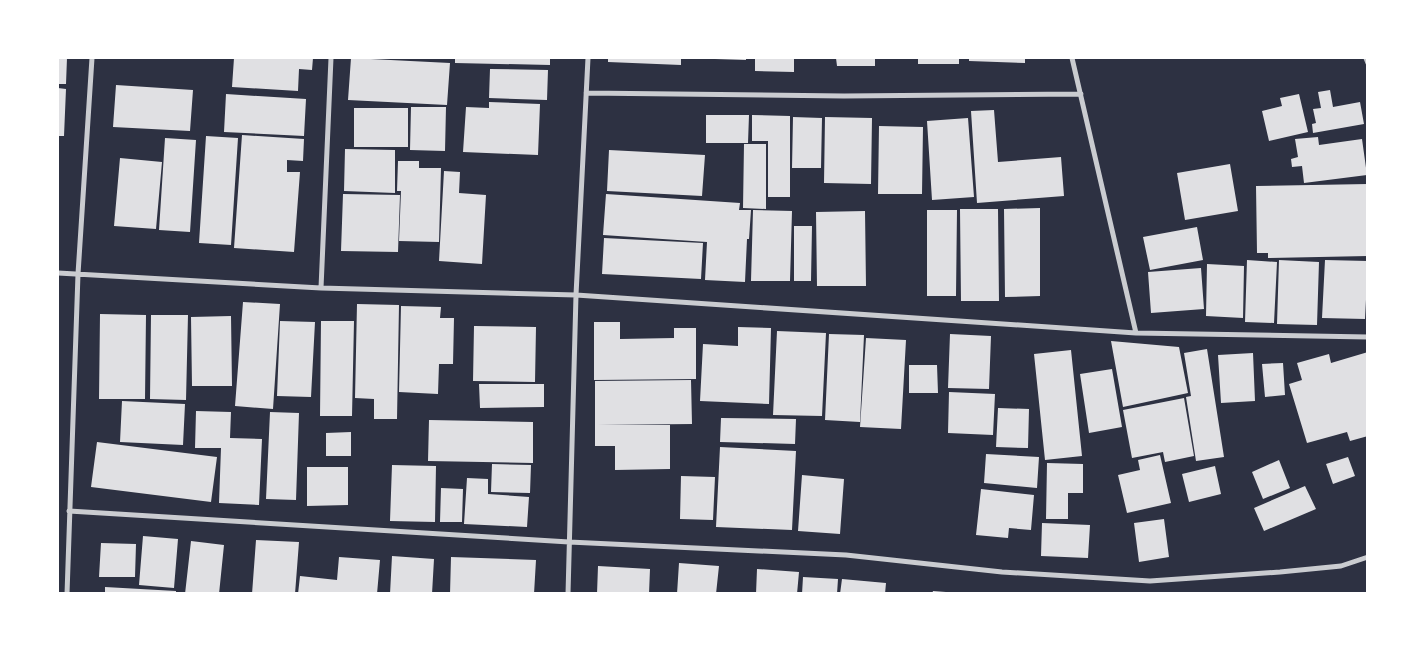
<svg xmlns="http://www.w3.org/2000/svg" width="1425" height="651" font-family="'Archivo Narrow',sans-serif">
<rect width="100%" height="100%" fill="#2d3142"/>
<path fill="#e0e0e3" d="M58 58H67L66 84H58Z
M234 58H313L312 70 299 69 298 91 232 87Z
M351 58 450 63 447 105 348 100Z
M455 58H550V65L455 63Z
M608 58H681V65L608 62Z
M715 58H746V60L715 59Z
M755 58H794V72L755 71Z
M836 58H875V66H837Z
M918 58H959V64H918Z
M969 58H1025V63L969 61Z
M490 69 548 70 547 100 489 98Z
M116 85 193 90 190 131 113 127Z
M58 88 66 89 64 136H58Z
M1330 90 1333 107 1360 102 1364 124 1313 133 1312 124 1316 123 1313 109 1321 108 1318 92Z
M226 94 306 99 304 136 224 132Z
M1299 94 1308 132 1269 141 1262 111 1282 106 1280 98Z
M489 102 540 104 538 155 463 152 466 107 489 108Z
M411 107H446L445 151 410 150Z
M354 108H408V147H354Z
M994 110 998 162 1061 157 1064 196 977 203 971 111Z
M706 115H749L748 143H706Z
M752 115 790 116V197H768V141H752Z
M793 117 822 118 821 168H792Z
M825 117 872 118 871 184 824 183Z
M968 118 974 197 932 200 927 121Z
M879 126 923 127 922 194H878Z
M242 135 304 139 303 161 287 160V172H300L294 252 234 248Z
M206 136 238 138 231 245 199 243Z
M1318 137 1319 145 1362 139 1367 175 1304 183 1302 166 1292 167 1291 159 1298 157 1295 139Z
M165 138 196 140 190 232 159 230Z
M744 144H766V209L743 208Z
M345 149 395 150V193L344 191Z
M609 150 705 155 702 196 607 191Z
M120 158 162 162 156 229 114 226Z
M398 161H419V168H441L439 242 399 241 401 191H397Z
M1230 164 1238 211 1185 220 1177 173Z
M444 171 460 172 459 193 486 195 482 264 439 261Z
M1368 184V256L1268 258V253H1257L1256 186Z
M343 194 400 195 398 252 341 251Z
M606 194 740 203 739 210H751L749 239H747L745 282 705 280 707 242 603 235Z
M1040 208V296L1005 297 1004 209Z
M960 209H998L999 301H961Z
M753 210 792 211 790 281H751Z
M927 210H957L956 296H927Z
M865 211 866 286H817L816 212Z
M794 226H812L811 281H794Z
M1197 227 1203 260 1150 270 1143 237Z
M604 238 703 243 701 279 602 274Z
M1247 260 1277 262 1274 323 1245 322Z
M1279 260 1319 262 1317 325 1277 324Z
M1325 260 1368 261 1365 319 1322 318Z
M1207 264 1244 266 1243 318 1206 316Z
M1201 268 1204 309 1151 313 1148 272Z
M243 302 280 304 273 409 235 406Z
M357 304 399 305 397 419H374V399L355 398Z
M401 306 441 307 440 318H454L453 364H439L438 394 399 392Z
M100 314 146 315 145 399H99Z
M151 315H188L186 400 150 399Z
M231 316 232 386H192L191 317Z
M280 321 315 322 311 397 277 396Z
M321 321H354L352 416H320Z
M594 322H620V339L674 338V328H696V379L594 380Z
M474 326 536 327 535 382 473 381Z
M738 327 771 328 769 404 700 401 703 344 738 346Z
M777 331 826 333 822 416 773 415Z
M829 334 864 335 860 422 825 420Z
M950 334 991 336 989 389 948 388Z
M866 338 906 340 901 429 860 427Z
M1111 341 1179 347 1188 393 1123 407Z
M1207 349 1224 457 1196 461 1186 397 1191 396 1184 353Z
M1071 350 1082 456 1045 460 1034 354Z
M1368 352V436L1350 441 1347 432 1307 443 1289 384 1302 380 1297 363 1329 354 1331 363Z
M1253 353 1255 401 1221 403 1218 355Z
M1283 363 1285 395 1265 397 1262 364Z
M909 365H937L938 393H909Z
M1112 369 1122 427 1089 433 1080 374Z
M691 380 692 424 598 425H670V469L615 470V446H595V381Z
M479 384H544V407L480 408Z
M949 392 995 394 993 435 948 433Z
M1184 398 1194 456 1165 462 1163 452 1132 458 1123 410Z
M122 401 185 404 183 445 120 442Z
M998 408 1029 409 1028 448 996 447Z
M196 411 231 412 230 438 262 439 259 505 219 503 221 448H195Z
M270 412 299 413 296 500 266 499Z
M721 418 796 419 795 444 720 442Z
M429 420 533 422V463L428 461Z
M351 432V456H326V433Z
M97 442 217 457 211 502 91 487Z
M720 447 796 451 792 530 716 527Z
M986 454 1039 457 1037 488 984 483Z
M1160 455 1171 503 1127 513 1118 475 1140 470 1138 460Z
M1348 457 1355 476 1333 484 1326 464Z
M1279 460 1290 488 1263 499 1252 472Z
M1047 463 1083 464V493H1068V519H1046Z
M492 464 531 465 530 493 491 492Z
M392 465 436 466 435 522 390 521Z
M1215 466 1221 494 1189 502 1182 474Z
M307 467H348V505L307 506Z
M802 475 844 479 840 534 798 531Z
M681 476 715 477 713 520 680 519Z
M467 478 488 479V494L529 497 527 527 464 524Z
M1305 486 1316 509 1264 531 1254 508Z
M441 488 463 489 462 522H440Z
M981 489 1034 495 1031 530 1009 528 1008 538 976 535Z
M1164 519 1169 557 1139 562 1134 523Z
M1042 523 1090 525 1088 558 1041 556Z
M143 536 178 539 174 588 139 585Z
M256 540 299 542 295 594H252Z
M191 541 224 545 219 594H185Z
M101 543 136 544 135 577H99Z
M392 556 434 559 432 594H390Z
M339 557 380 560 377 594H298L300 576 337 580Z
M451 557 536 560 534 594H450Z
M679 563 719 566 716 594H677Z
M598 566 650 569 649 594H597Z
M757 569 799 572 797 594H756Z
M803 577 838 579 837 594H802Z
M842 579 886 583 885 594H840Z
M105 587 176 591V594H105Z
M933 591 946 592V594H932Z"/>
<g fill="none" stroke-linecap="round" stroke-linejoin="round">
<path stroke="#caccd0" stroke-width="5" d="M1072 58 1136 333
M1366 58 1368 63
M586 93 844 96 1081 94
M58 273 321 288 576 295 1136 333 1368 337
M321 288 331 58
M69 511 569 542 846 555 1002 572 1150 581 1280 572 1341 566 1368 557
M67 594 78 274 92 58
M568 594 576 295 588 58"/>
</g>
<rect width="1425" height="651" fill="none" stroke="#ffffff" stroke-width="118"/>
</svg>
